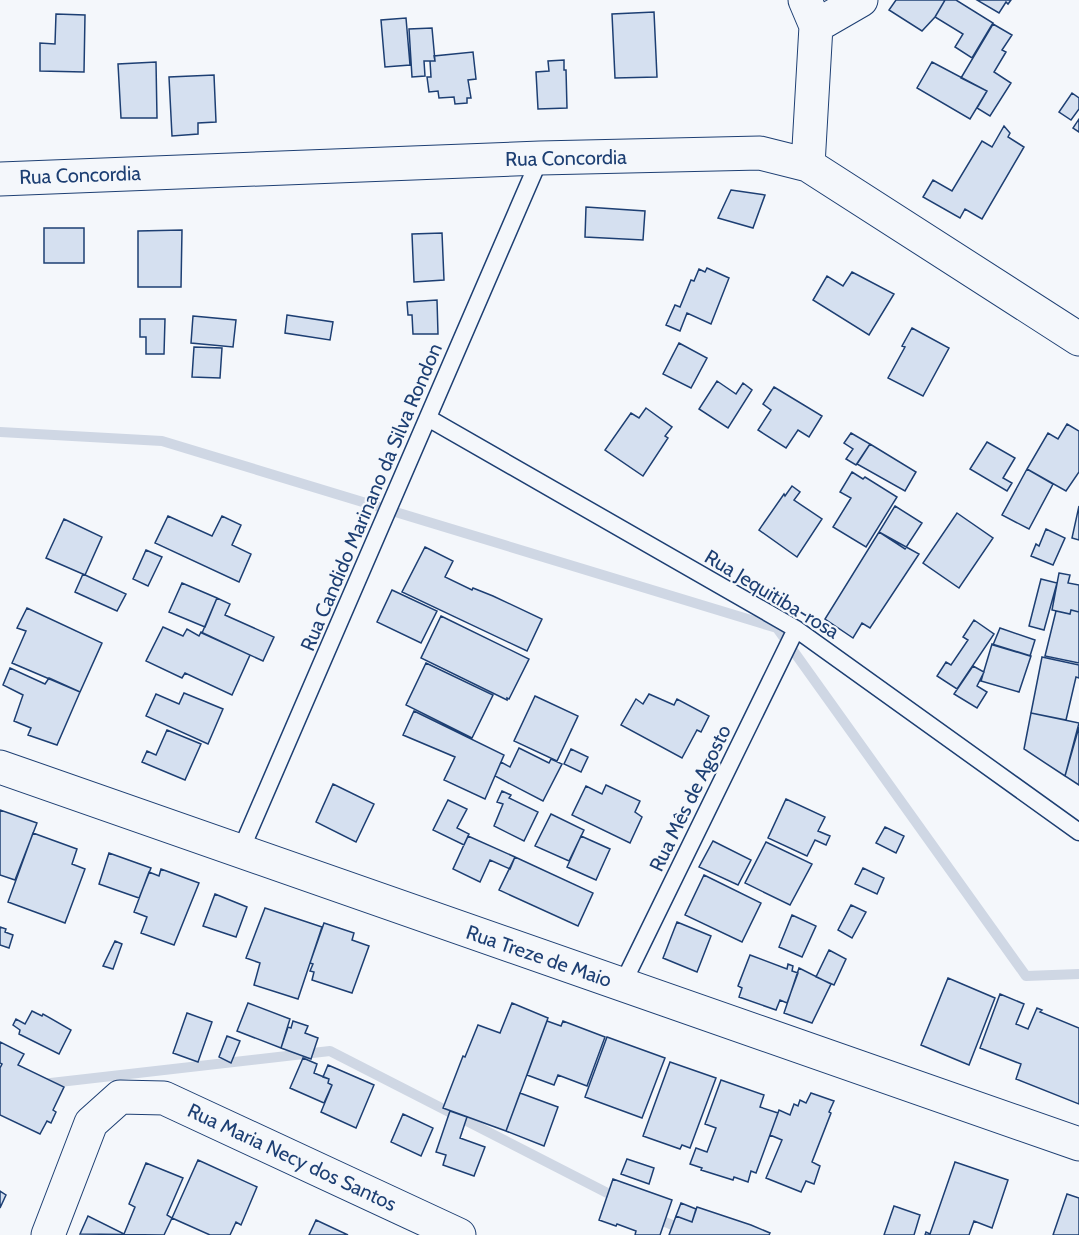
<svg xmlns="http://www.w3.org/2000/svg" width="1079" height="1235" font-family="Cabin,sans-serif">
<rect width="100%" height="100%" fill="#f4f7fb"/>
<g fill="none" stroke-linecap="round" stroke-linejoin="round">
<path stroke="#cfd7e4" stroke-width="10" d="M0 432 162 441 777 628 1026 976 1079 974
M42 1084 330 1051 619 1199
M651 1216 696 1235"/>
</g>
<path fill="#d5e0f0" stroke="#1d3f73" stroke-width="1.5" d="M896 0H945L935 17 922 31 889 10Z
M945 0H956L993 23 972 58 955 47 963 34 935 17Z
M977 0H1011L1008 4 1006 2 999 13Z
M654 12 657 77 615 78 612 14Z
M56 14 85 15 84 72 40 71V43L55 44Z
M406 18 410 65 385 67 381 20Z
M993 24 1012 35 1002 50 1006 52 994 72 1011 83 990 116 977 108 987 91 961 78Z
M432 28 435 61H424L425 76 412 77 409 29Z
M473 52 476 79 468 80 471 98H467V103L455 104 454 97 439 98 438 91 429 92 427 77H431L430 61H435L434 56Z
M564 60V70H566L567 108 538 109 536 72 549 71 548 61Z
M156 62 157 118H121L118 64Z
M932 62 987 91 970 119 917 88Z
M214 75 216 122 198 123V134L172 136 169 77Z
M1072 93 1079 98V109L1071 120 1059 112Z
M1079 119V132L1073 128Z
M1004 126 1010 133 1008 137 1024 147 982 219 965 209 960 218 923 197 933 180 952 191 982 141 992 147Z
M731 190 765 195 753 228 718 218Z
M586 207 645 211 643 240 585 237Z
M44 228H84V263H44Z
M182 230 181 287H138V231Z
M442 233 444 280 414 282 412 234Z
M707 268 729 278 711 324 687 313 680 331 666 325 675 305 680 307 691 280 694 281 699 269 705 272Z
M852 272 894 294 869 335 813 300 827 276 843 286Z
M437 300 438 334H413L412 315H408L407 302Z
M287 315 333 322 330 340 285 333Z
M193 316 236 320 233 347 191 343Z
M140 319H165L164 354H146V337H140Z
M912 328 949 348 923 396 888 378 905 347 902 346Z
M679 343 707 358 691 388 663 374Z
M194 347 222 348 220 378 192 377Z
M717 381 736 394 743 383 752 390 728 428 699 409Z
M774 387 822 416 809 437 798 430 786 448 758 430 771 410 763 404Z
M646 408 672 427 665 436 668 438 643 476 605 450 631 413 639 418Z
M1067 424 1079 431V472L1066 491 1027 469 1048 433 1058 439Z
M851 433 870 444 856 465 846 459 853 449 844 443Z
M987 442 1015 458 1003 478 1012 483 1007 491 970 469Z
M870 444 916 472 905 491 857 464Z
M1027 469 1053 484 1029 529 1002 515Z
M852 472 863 479 865 477 897 497 866 547 833 527 851 498 840 492Z
M792 486 800 492 794 500 822 519 797 557 759 530 784 494 785 496Z
M895 506 922 523 905 549 879 532Z
M1079 506V540L1072 538Z
M957 513 993 538 959 588 923 563Z
M168 516 212 536 222 516 241 525 232 545 251 554 239 582 155 543Z
M64 519 102 537 85 575 46 558Z
M1046 529 1065 538 1053 565 1031 556 1036 544 1039 546Z
M879 532 919 554 870 628 862 623 853 638 825 619Z
M425 547 453 561 445 577 472 590 473 588 493 596 542 619 527 651 402 592Z
M146 550 162 557 148 586 133 579Z
M1059 573 1070 575 1068 583 1079 585V612L1071 610 1070 614 1052 610Z
M83 574 126 594 117 611 75 592Z
M1041 579 1057 583 1044 630 1029 626Z
M182 583 217 598 205 627 169 612Z
M392 590 437 611 421 643 377 622Z
M217 598 230 604 225 615 274 637 263 661 202 633Z
M27 608 102 643 80 692 12 663 26 631 17 628Z
M1071 610 1079 612V663L1045 656 1056 611 1070 614Z
M441 616 529 659 509 699 507 698V700L421 658Z
M974 620 994 634 957 689 937 676 946 662 951 665 968 640 963 637Z
M163 627 183 636 187 629 199 636 201 632 250 655 232 695 185 673 182 678 146 661Z
M1000 628 1035 640 1030 656 993 645Z
M992 644 1031 656 1019 692 981 681Z
M1042 657 1079 665V678L1076 677 1066 720 1031 713Z
M426 663 493 695 472 738 406 705Z
M973 666 984 672 977 686 987 692 977 708 954 694Z
M10 668 45 684 49 678 80 692 57 745 28 735 31 728 14 721 23 695 3 685Z
M184 693 223 709 208 744 146 716 156 694 179 704Z
M649 694 674 705 677 699 709 716 701 732 697 730 682 758 621 725 636 699 643 704Z
M535 696 578 716 557 761 514 741Z
M414 711 504 755 485 799 444 780 455 757 403 735Z
M1031 713 1079 723 1065 776 1024 749Z
M1079 727V785L1065 776Z
M167 730 201 744 185 780 142 762 147 751 156 755Z
M519 748 549 763 551 759 562 764 543 801 495 776 501 762 510 767Z
M571 749 588 757 581 772 564 764Z
M333 784 374 804 356 842 316 822Z
M606 785 640 801 635 812 642 817 630 843 572 815 586 786 602 794Z
M502 791 511 795 509 798 538 812 524 841 494 826 503 804 497 802Z
M786 799 825 817 818 831 830 836 826 845 815 840 807 856 768 838Z
M448 800 467 809 457 828 469 834 464 845 433 830Z
M0 810 37 823 15 880 0 875Z
M551 814 584 830 569 861 535 846Z
M885 827 904 836 896 853 876 843Z
M33 833 77 849 72 864 85 869 65 923 8 902Z
M468 836 515 857 510 869 490 860 480 882 453 869Z
M581 836 610 849 596 880 567 867Z
M713 841 751 860 738 885 699 867Z
M766 842 812 864 790 905 745 883Z
M109 853 151 868 139 898 99 884Z
M515 857 593 893 578 926 499 890Z
M863 868 884 878 877 894 855 884Z
M161 869 199 883 174 945 141 933 147 917 134 912 149 872 159 876Z
M704 875 761 903 742 942 685 915Z
M215 894 247 907 236 937 203 926Z
M851 905 866 912 852 938 838 930Z
M265 908 322 927 298 999 254 985 260 963 246 958Z
M792 915 816 926 802 957 779 947Z
M677 922 711 936 697 972 663 958Z
M324 923 354 933 352 940 369 946 352 993 312 980 314 972 310 971 313 964 310 963Z
M0 927 6 929 5 932 13 935 9 948 0 945Z
M115 941 122 944 113 969 103 966Z
M829 950 846 959 834 985 816 977Z
M750 955 787 969 788 964 793 966 792 971 798 973 787 1003 780 1000 776 1010 739 997 742 988 738 986Z
M799 968 831 984 812 1023 784 1013Z
M948 978 995 998 969 1065 921 1045Z
M1000 994 1024 1004 1016 1024 1028 1029 1037 1008 1042 1010 1040 1012 1079 1028V1104L1016 1079 1021 1064 980 1048Z
M248 1003 290 1019 281 1048 237 1031Z
M512 1003 548 1018 506 1131 443 1108 463 1056 465 1057 478 1025 500 1033Z
M32 1011 42 1016 43 1014 71 1030 59 1054 19 1034 20 1030 13 1025 16 1019 25 1024Z
M187 1013 212 1022 198 1062 173 1053Z
M293 1021 308 1026 305 1033 318 1038 311 1059 281 1048 288 1027 291 1028Z
M547 1021 561 1026 563 1021 605 1037 587 1086 558 1075 554 1085 527 1075Z
M227 1036 240 1041 231 1063 219 1057Z
M607 1037 665 1058 642 1118 585 1097Z
M0 1042 24 1054 18 1065 64 1087 53 1110 56 1112 51 1123 47 1121 40 1134 0 1115V1068L2 1064 0 1063Z
M303 1058 317 1064 314 1073 329 1079 328 1083 332 1085 324 1103 290 1088Z
M670 1062 716 1078 690 1148 682 1145 680 1149 643 1136Z
M328 1065 374 1085 356 1128 321 1112 332 1085 328 1083 329 1079 323 1077Z
M721 1080 764 1095 760 1107 778 1113 756 1173 751 1171 748 1182 734 1177 733 1180 701 1170 702 1168 690 1164 696 1148 707 1152 716 1128 705 1124Z
M520 1093 558 1107 544 1146 506 1131Z
M811 1093 834 1101 829 1112 831 1113 812 1162 820 1166 814 1184 806 1181 801 1192 766 1178 782 1140 770 1135 779 1110 790 1115 794 1104 798 1106 800 1100 806 1103Z
M450 1111 467 1117 460 1138 485 1147 474 1176 443 1165 446 1155 436 1152Z
M403 1114 433 1128 421 1156 391 1142Z
M627 1159 654 1168 649 1184 621 1174Z
M198 1160 257 1187 241 1225 236 1222 230 1235H210L172 1218Z
M955 1162 1008 1180 992 1228 974 1221 969 1235H925L926 1232 930 1234Z
M146 1163 183 1178 167 1215 172 1218 164 1235 80 1234 88 1216 124 1234 135 1207 129 1204Z
M613 1179 672 1200 660 1235H635L636 1231 617 1224 616 1226 599 1220Z
M0 1191 6 1195 0 1208Z
M1067 1194 1079 1198V1235H1053Z
M681 1203 696 1209 692 1222 676 1216Z
M894 1206 920 1215 914 1235H884Z
M697 1207 751 1225 770 1233 769 1235H669L676 1216 692 1222Z
M316 1220 348 1235H309Z"/>
<g fill="none" stroke-linecap="round" stroke-linejoin="round">
<g stroke="#1d3f73" stroke-width="19">
<path id="lane" d="M428 418 796 629 1079 832
M240 852 540 158
M622 985 796 629"/>
</g>
<g stroke="#1d3f73" stroke-width="35">
<path id="street" d="M805 0 816 26 808 165
M816 26 861 0
M0 179 540 158 760 153 808 165 1079 339
M0 767 1079 1144
M48 1235 91 1123 120 1097 164 1098 459 1235"/>
</g>
<use href="#lane" stroke="#f4f7fb" stroke-width="16"/>
<use href="#street" stroke="#f4f7fb" stroke-width="33"/>
</g>
<g text-anchor="middle" dominant-baseline="central" stroke-width="4.5" stroke-linejoin="round" paint-order="stroke">
<g font-size="20" fill="#1d3f73" stroke="#f4f7fb">
<text transform="translate(566 158) rotate(-1)">Rua Concordia</text>
<text transform="translate(80 175) rotate(-2)">Rua Concordia</text>
<text transform="translate(371 497) rotate(-67)">Rua Candido Marinano da Silva Rondon</text>
<text transform="translate(772 594) rotate(31)">Rua Jequitiba-rosa</text>
<text transform="translate(690 798) rotate(-64)">Rua Mês de Agosto</text>
<text transform="translate(539 956) rotate(19)">Rua Treze de Maio</text>
<text transform="translate(292 1157) rotate(25)">Rua Maria Necy dos Santos</text>
</g>
</g>
</svg>
